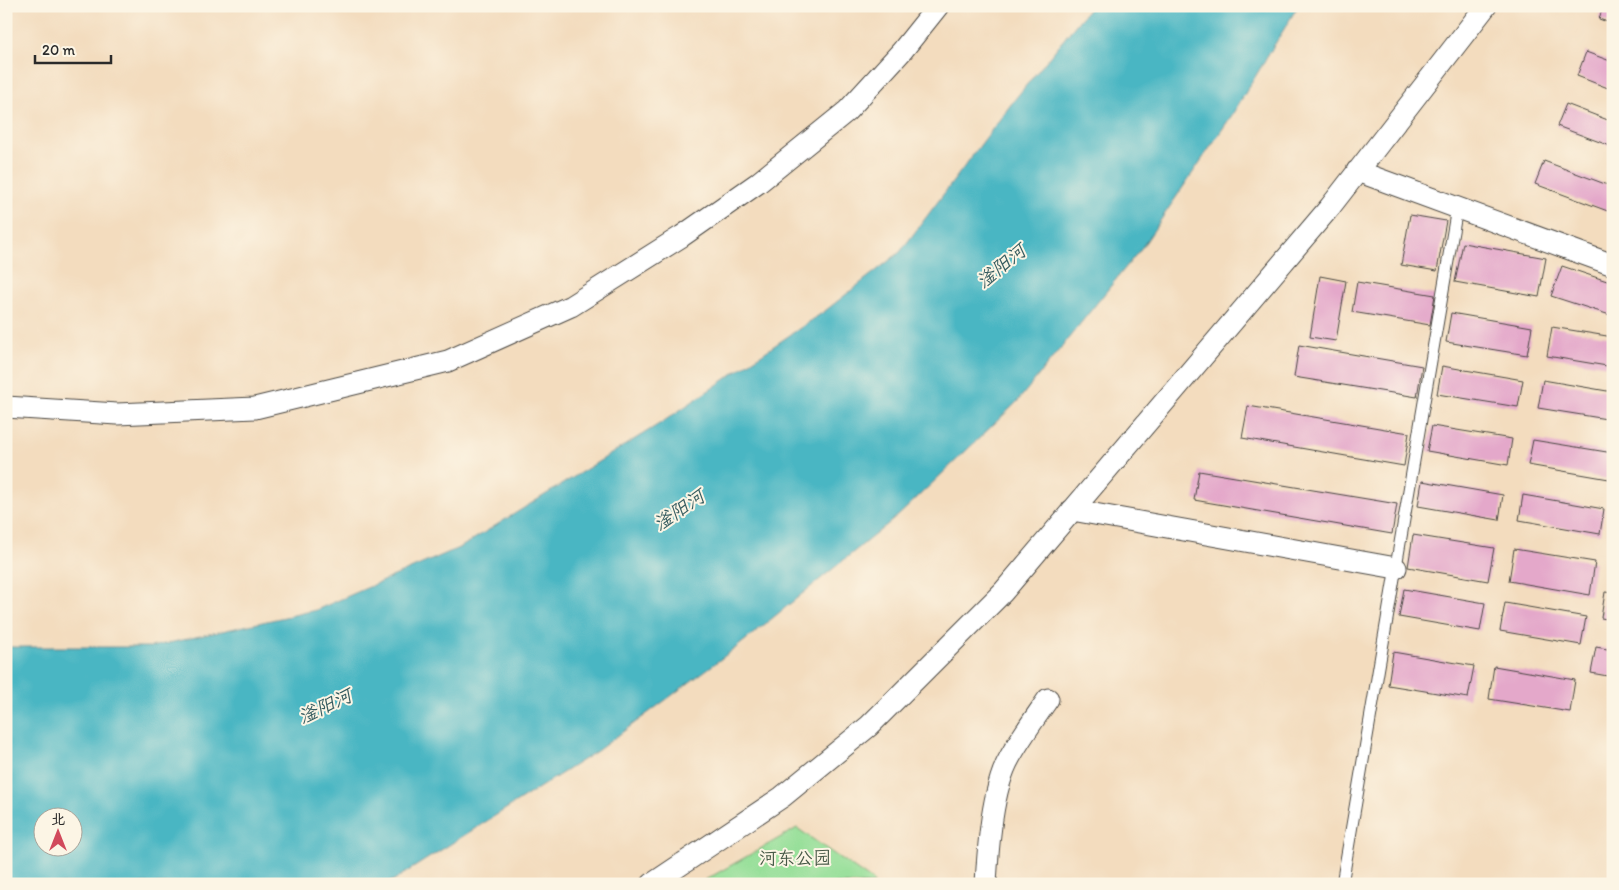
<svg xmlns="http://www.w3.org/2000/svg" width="1619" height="890" font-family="Itim,'LXGW WenKai TC',sans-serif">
<rect width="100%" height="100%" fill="#fcf5e5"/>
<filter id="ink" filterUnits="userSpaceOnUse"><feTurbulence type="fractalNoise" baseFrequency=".02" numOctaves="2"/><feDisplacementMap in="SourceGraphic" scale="10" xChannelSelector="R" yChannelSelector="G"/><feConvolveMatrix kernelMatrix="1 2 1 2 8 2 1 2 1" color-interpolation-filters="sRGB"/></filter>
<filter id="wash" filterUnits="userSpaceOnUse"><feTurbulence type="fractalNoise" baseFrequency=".0096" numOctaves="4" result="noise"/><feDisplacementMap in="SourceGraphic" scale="20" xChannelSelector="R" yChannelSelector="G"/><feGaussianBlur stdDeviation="1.12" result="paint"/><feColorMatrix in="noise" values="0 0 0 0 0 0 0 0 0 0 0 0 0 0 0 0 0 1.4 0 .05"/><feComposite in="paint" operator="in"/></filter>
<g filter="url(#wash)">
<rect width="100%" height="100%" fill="#f3dcbe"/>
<path fill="#96df99" stroke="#608562" d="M797 828 874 882V884H698Z"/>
<path fill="#49b6c3" stroke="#3a7077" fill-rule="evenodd" d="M1091 6H1298L1232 115 1143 246 1017 402 899 515 737 647 597 751 394 880 383 884H6V647H151L316 610 461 547 664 421 825 311 900 252 1015 99ZM42 818H72V848H42Z"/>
<g id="blocks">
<path fill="#e4a8ca" d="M1603 6H1613V24L1599 19Z
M1586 52 1613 62V90L1577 76Z
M1566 104 1613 122V147L1557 126Z
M1544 161 1613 187V213L1535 184Z
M1410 215 1446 221 1437 271 1401 265Z
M1463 243 1546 258 1539 297 1455 282Z
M1562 266 1613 283V316L1551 296Z
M1320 276 1346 281 1336 341 1310 337Z
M1357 282 1435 295 1430 325 1352 312Z
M1451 313 1532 327 1527 355 1446 342Z
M1552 327 1613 337V367L1547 356Z
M1299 345 1422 366 1417 397 1294 377Z
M1442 366 1523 380 1518 407 1437 394Z
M1543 380 1613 392V420L1538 408Z
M1248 406 1409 433 1404 466 1242 438Z
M1432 426 1512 439 1508 465 1427 451Z
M1533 440 1613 453 1609 479 1528 465Z
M1199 471 1397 504 1392 534 1194 500Z
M1422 481 1503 495 1499 520 1418 506Z
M1523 495 1604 509 1600 534 1519 520Z
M1413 535 1494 548 1488 581 1408 567Z
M1514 549 1595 562 1590 595 1509 581Z
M1404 589 1485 603 1480 631 1399 617Z
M1605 592 1613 593V620L1601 618Z
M1505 603 1586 617 1581 645 1500 631Z
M1596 647 1613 650V677L1591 673Z
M1393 652 1474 666 1468 698 1388 685Z
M1494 666 1575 680 1570 712 1489 699Z"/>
</g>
</g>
<g filter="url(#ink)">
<use href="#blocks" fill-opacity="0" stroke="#494641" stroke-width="1"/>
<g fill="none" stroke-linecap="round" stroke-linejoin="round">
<g stroke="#494641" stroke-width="13">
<path id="service" d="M1342 884 1457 208"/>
</g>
<g stroke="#494641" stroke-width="23">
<path id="minor" d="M1357 171 1613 265
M6 407 117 414 255 408 448 361 571 306 682 236 758 183 847 111 902 51 938 6
M1072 510 1396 568
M652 884 782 797 869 726 1003 592 1330 207 1486 6
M986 884C988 848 992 788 1010 757 1021 737 1035 718 1048 699"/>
</g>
<use href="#service" stroke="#fff" stroke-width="11"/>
<use href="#minor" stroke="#fff" stroke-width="21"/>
</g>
</g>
<g text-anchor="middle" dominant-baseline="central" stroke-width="4" stroke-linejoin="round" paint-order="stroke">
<g font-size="18" fill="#465846" stroke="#fcf5e5">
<text x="795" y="858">河东公园</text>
</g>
<g font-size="19" font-style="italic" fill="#365c60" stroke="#fcf5e5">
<text transform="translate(1001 266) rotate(-39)">滏阳河</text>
<text transform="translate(679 510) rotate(-34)">滏阳河</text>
<text transform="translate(325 706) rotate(-25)">滏阳河</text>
</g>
</g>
<rect width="1619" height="890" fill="none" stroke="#fcf5e5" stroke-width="25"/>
<g transform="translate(58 832)"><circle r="24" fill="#fcf5e5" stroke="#a8a49b"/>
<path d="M0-4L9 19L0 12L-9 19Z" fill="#d1495b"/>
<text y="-8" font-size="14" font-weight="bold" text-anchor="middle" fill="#2b2b2b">北</text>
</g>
<path d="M35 55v8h76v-8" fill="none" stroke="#2b2b2b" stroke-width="2.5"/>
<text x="42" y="55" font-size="15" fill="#2b2b2b" stroke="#fcf5e5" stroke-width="4" paint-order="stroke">20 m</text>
</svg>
